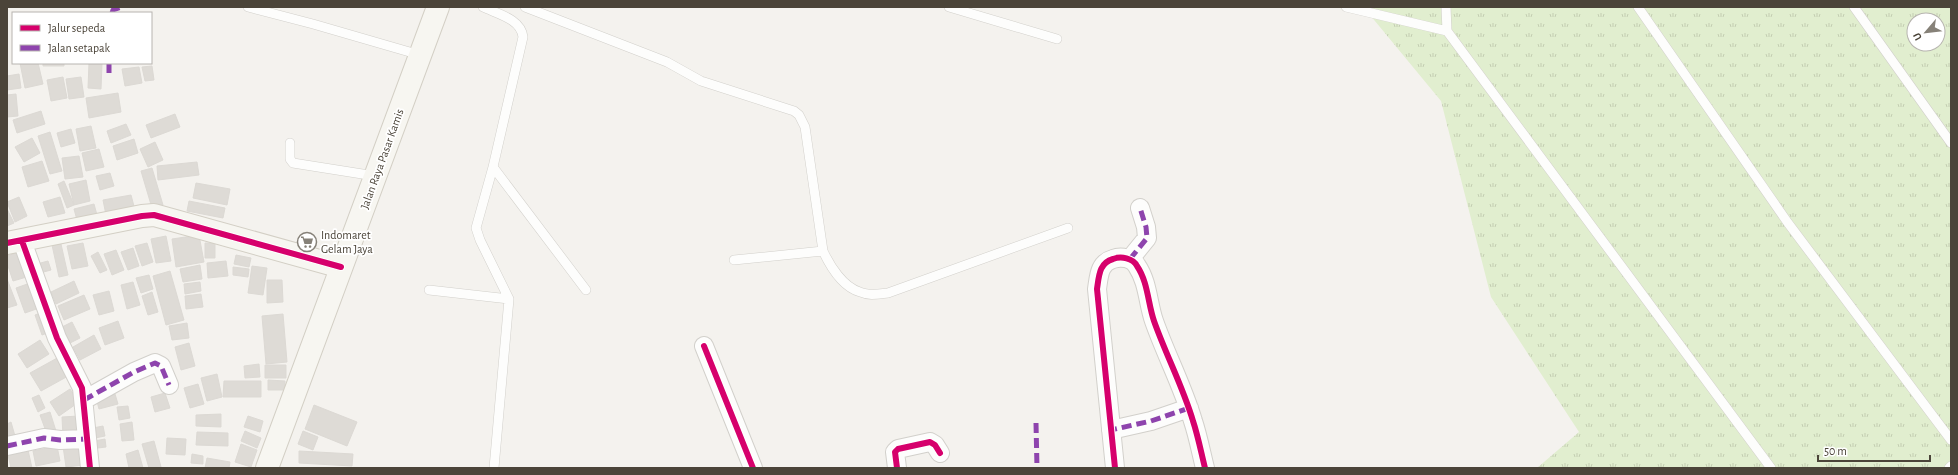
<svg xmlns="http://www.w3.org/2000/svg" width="1958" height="475" font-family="'Alegreya Sans',sans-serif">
<defs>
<pattern id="grass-tufts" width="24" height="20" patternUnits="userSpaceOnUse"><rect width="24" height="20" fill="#e1eecf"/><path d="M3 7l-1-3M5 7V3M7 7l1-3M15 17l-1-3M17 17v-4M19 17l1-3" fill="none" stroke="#c3cdb2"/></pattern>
</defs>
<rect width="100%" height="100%" fill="#f4f2ee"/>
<path fill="url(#grass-tufts)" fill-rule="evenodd" d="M1369 7H1951V468H1537L1579 432 1491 297 1441 101 1370 15ZM1914 20H1938V44H1914Z"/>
<path fill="#dedbd6" stroke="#dcd9d4" d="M20 63H38L43 84 25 88Z
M43 63H64V66H43Z
M89 63H102L101 89 88 88Z
M152 66 154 80 145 81 142 67Z
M139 67 142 83 125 86 122 69Z
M19 74 21 88 7 90V76Z
M63 77 67 98 51 101 47 80Z
M81 77 84 97 69 99 66 79Z
M118 93 121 112 89 118 86 98Z
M16 94 18 116 7 117V95Z
M41 111 45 124 17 133 13 120Z
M175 114 180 127 151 138 146 125Z
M126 124 131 135 111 143 107 131Z
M91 126 96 148 80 151 76 129Z
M71 129 75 143 61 147 57 133Z
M50 132 62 171 50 174 38 136Z
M32 138 40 153 24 162 15 147Z
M134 139 138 153 117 160 113 146Z
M155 142 163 160 148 167 140 149Z
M99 149 104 167 86 171 82 153Z
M79 156 83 177 65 179 62 158Z
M42 161 49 181 28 187 22 167Z
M197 162 199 175 158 180 157 166Z
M152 168 163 205 152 208 141 171Z
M110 173 114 186 100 190 96 176Z
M86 180 90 201 74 205 69 184Z
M64 181 74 205 67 208 58 184Z
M196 183 230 189 227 205 193 198Z
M131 195 135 210 106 215 103 200Z
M19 197 27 216 15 222 7 202Z
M60 197 65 213 48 217 43 202Z
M189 201 225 208 223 218 187 211Z
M94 204 97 215 77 220 74 209Z
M7 209 14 223 7 226Z
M199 235 204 262 176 267 172 239Z
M166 236 171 261 156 263 151 239Z
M83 243 88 266 72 269 67 246Z
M147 243 153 262 142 266 135 246Z
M205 243H215V258H205Z
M61 244 68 275 59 277 52 245Z
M133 248 139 266 128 270 121 252Z
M116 250 124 270 112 275 104 254Z
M22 251 30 276 13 281 7 263V256Z
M98 252 107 270 100 273 91 256Z
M236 255 251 258 249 267 234 264Z
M48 261 51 270 36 274 33 265Z
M226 261 228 276 208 278 207 263Z
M200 265 202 279 183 282 180 269Z
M252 266 267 268 263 295 248 293Z
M233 267 249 269 248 277 233 275Z
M170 271 184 320 166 325 153 276Z
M149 275 153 289 141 293 136 278Z
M7 279 17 305 7 308Z
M267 280H282L283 302 267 303Z
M74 281 79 293 56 304 51 292Z
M33 282 42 307 25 313 16 288Z
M133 282 140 305 127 309 121 285Z
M200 282 201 291 185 294 184 284Z
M109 291 114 311 99 315 93 295Z
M152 292 158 312 148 315 142 296Z
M201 294 203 307 186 309 185 296Z
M84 295 90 309 64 320 58 306Z
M43 312 50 332 42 335 35 315Z
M283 314 287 362 266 364 262 316Z
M118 321 124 338 105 345 99 328Z
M72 322 80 338 64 346 56 330Z
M187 323 189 338 172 340 169 326Z
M94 335 101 349 80 360 73 347Z
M40 340 49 354 27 368 18 354Z
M189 343 195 366 181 370 175 347Z
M59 357 70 375 41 391 30 373Z
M259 364 260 377 245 378 244 366Z
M265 365H286V378H265Z
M217 374 222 397 207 401 201 378Z
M268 380 285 381V390H268Z
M224 381H261V397H223Z
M198 384 204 404 190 408 184 388Z
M70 389 79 402 59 416 50 402Z
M165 393 170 408 155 412 151 397Z
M115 394 118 404 99 409 96 398Z
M39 395 45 408 38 412 32 398Z
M314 405 357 422 347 446 305 429Z
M128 406 130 418 119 420 117 407Z
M50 412 56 431 47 434 40 415Z
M221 414V427L196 426V415Z
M79 416 80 437H63L62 417Z
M248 416 263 421 260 432 244 427Z
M11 422 15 436 7 438V424Z
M132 422 134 440 122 441 120 424Z
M103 426 105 436 90 439 88 429Z
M245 431 261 438 257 448 241 441Z
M303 431 318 437 313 450 298 444Z
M197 432 228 433V446L196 445Z
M167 438 186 439 185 455 166 454Z
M105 439 106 447 90 449 89 442Z
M154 441 161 467 149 468 142 444Z
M81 444 84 465 66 467 63 446Z
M241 444 257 450 251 467 235 462Z
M57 446 60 461 36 466 33 451Z
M28 450 32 468H11L8 455Z
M138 450 143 468H129L126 454Z
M299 451 353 454 352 466 299 463Z
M192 454 203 456V464L191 463Z
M207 458 230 462 229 468H205Z"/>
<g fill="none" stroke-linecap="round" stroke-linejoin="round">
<g stroke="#d2d0cb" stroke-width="10">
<path id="lane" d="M248 7 313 24 420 55
M483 7C498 14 521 19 523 37L493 167
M525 7 667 62 701 81 794 111 799 115 805 127 823 251C830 266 843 287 860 292 869 296 878 294 888 293L1068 228
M949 7 1057 39
M1346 7 1447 31
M1446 7 1447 31 1771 468
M1638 7 1788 223 1951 440
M1854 7 1951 143
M290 143V159L293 163 375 176
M734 260 823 251
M429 290 509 299 494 468
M509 299 480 240 476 228 493 167 586 290
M1949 468 1951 466"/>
</g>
<g stroke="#d2d0cb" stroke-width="20">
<path id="street" d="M22 241 57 338 82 388 90 468
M1130 259 1147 238 1146 227 1140 208
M704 346 753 468
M84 400 134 372 155 363 161 366 169 385
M1111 430 1151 421 1189 408
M7 446 44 438 60 440 86 439
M897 468 895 452 898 449 930 442 935 445 940 453
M1115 468 1097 289C1099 276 1099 263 1113 259 1121 256 1133 258 1137 266 1148 282 1148 304 1154 321 1166 355 1183 387 1193 421 1198 436 1201 452 1205 468"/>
</g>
<g stroke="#d3cfc5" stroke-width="24">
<path id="secondary" d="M7 243 142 216 154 215 341 267
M267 468 438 7"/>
</g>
<use href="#lane" stroke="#fdfdfc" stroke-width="9"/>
<use href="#street" stroke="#fdfdfc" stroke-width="18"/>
<use href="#secondary" stroke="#f7f6f1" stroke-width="22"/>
<path stroke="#8e44ad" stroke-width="5" stroke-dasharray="10 5" stroke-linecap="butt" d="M112 13 113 10 121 7
M109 63V77
M1130 259 1147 238 1146 227 1140 208
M84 400 134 372 155 363 161 366 169 385
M1036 423 1037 468
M1111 426V430L1151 421 1189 408
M7 446 44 438 60 440 86 439"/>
<g stroke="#fff" stroke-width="8">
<path id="cycleway" d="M22 241 57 338 82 388 90 468
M7 243 142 216 154 215 341 267
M704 346 753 468
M897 468 895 452 898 449 930 442 935 445 940 453
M1115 468 1097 289C1099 276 1099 263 1113 259 1121 256 1133 258 1137 266 1148 282 1148 304 1154 321 1166 355 1183 387 1193 421 1198 436 1201 452 1205 468"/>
</g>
<use href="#cycleway" stroke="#d6006c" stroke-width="6"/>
</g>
<defs>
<g id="supermarket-ring" transform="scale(1)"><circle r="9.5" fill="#fff" stroke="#868178" stroke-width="1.5"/><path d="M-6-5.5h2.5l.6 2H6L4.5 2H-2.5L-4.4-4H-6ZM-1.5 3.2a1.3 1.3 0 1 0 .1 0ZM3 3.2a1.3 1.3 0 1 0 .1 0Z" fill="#868178"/></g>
</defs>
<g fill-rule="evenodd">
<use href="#supermarket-ring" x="307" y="242"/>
</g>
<g text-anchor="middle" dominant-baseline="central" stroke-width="3.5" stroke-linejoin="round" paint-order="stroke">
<g font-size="12" fill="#4b4439" stroke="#fff">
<text transform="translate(382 159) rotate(-70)">Jalan Raya Pasar Kamis</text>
</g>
<g font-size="12" fill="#4b4439" stroke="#fff" text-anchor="start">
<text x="321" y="235">Indomaret<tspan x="321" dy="14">Gelam Jaya</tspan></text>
</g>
</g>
<rect width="1958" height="475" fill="none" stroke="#4b4439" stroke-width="16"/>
<rect x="12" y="12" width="140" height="52" fill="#ffffff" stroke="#b7b4b0"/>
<rect x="20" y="25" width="20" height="6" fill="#d6006c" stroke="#b7b4b0"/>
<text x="48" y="32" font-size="12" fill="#4b4439">Jalur sepeda</text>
<rect x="20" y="45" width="20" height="6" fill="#8e44ad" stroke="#b7b4b0"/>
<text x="48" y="52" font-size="12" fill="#4b4439">Jalan setapak</text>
<g transform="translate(1926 32) rotate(242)"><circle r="19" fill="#ffffff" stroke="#b7b4b0"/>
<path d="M0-3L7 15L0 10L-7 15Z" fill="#868178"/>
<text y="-6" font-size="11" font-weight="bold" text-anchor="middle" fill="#4b4439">U</text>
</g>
<path d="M1818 455v6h112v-6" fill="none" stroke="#4b4439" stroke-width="2"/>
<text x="1824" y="455" font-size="12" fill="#4b4439" stroke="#ffffff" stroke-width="3" paint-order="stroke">50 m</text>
</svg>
